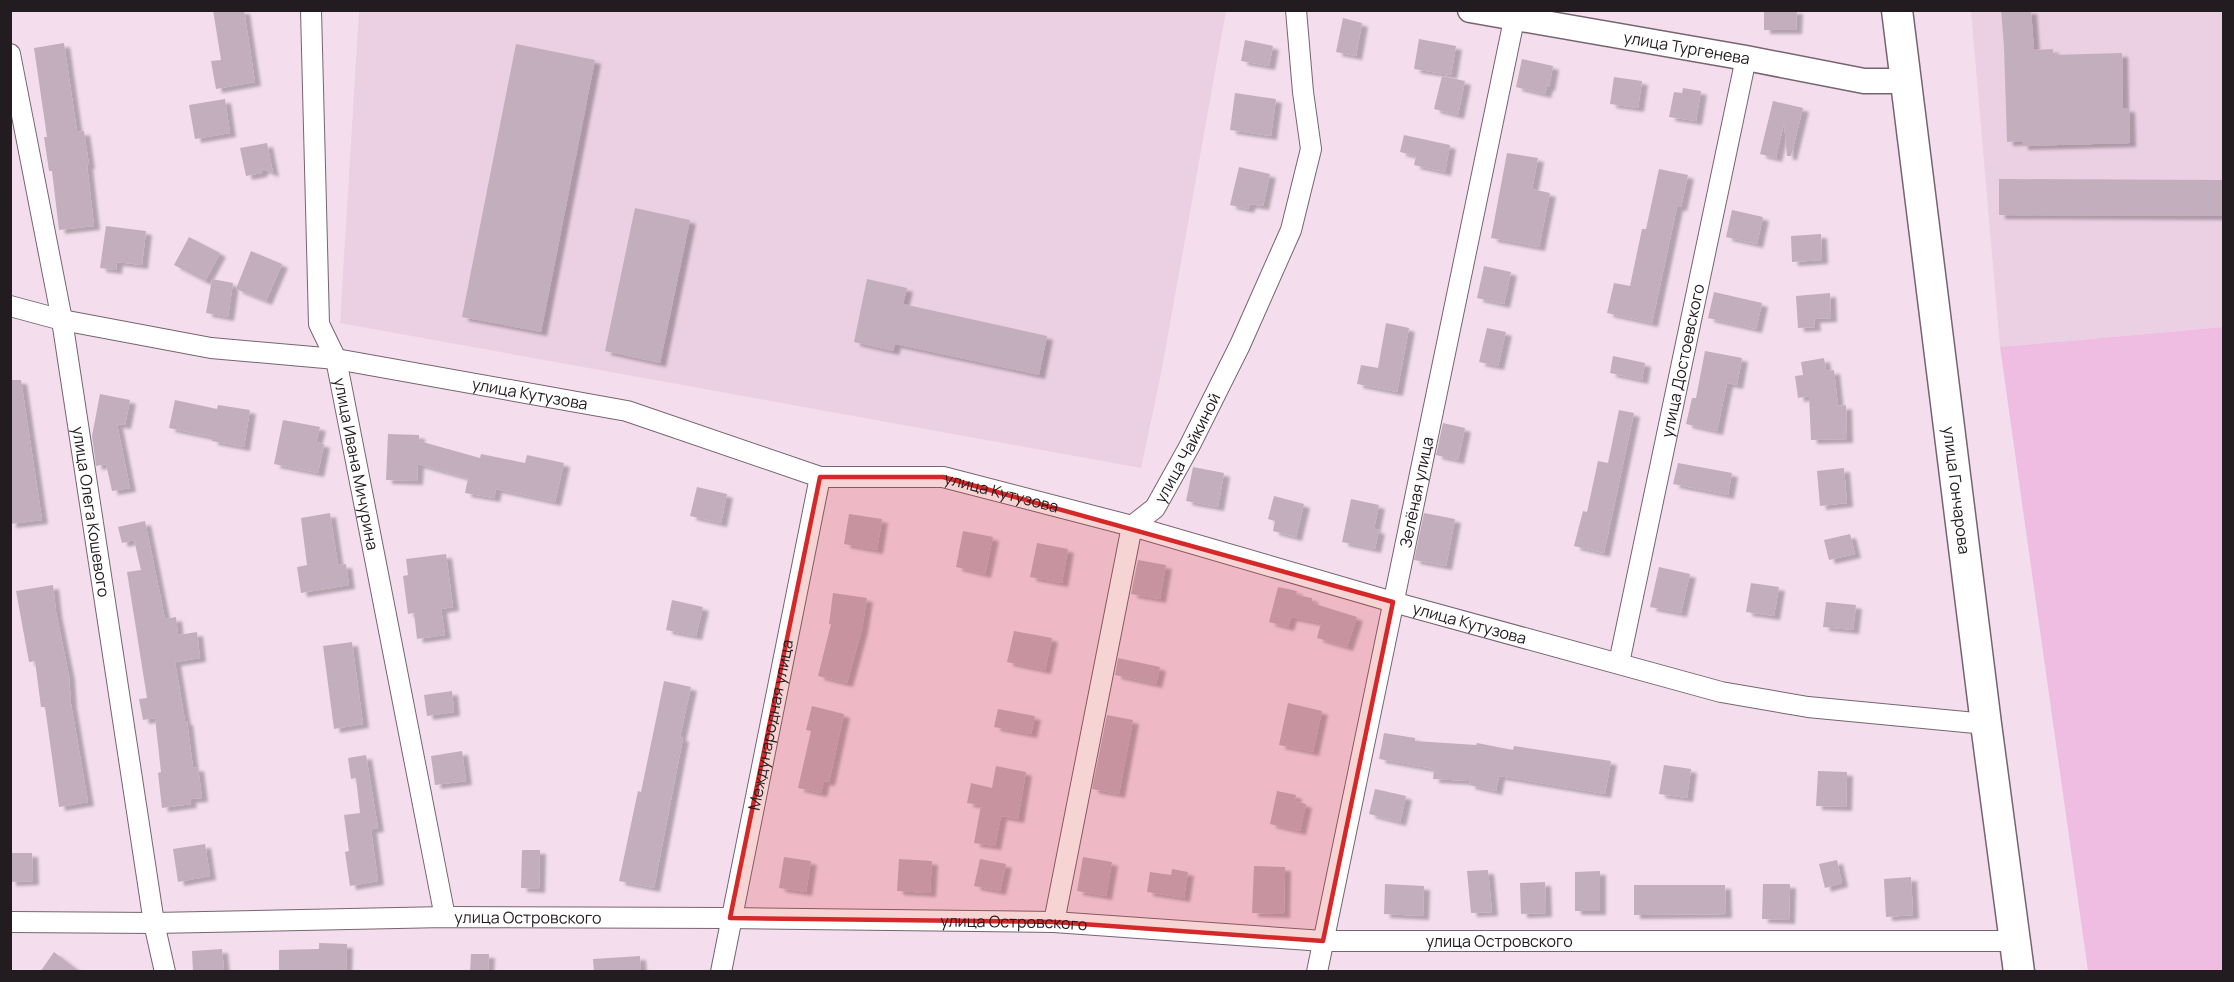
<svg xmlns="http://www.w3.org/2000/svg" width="2234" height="982" font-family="Manrope,sans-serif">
<defs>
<filter id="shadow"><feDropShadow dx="6" dy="4" stdDeviation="1.5" flood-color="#0004"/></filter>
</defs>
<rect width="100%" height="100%" fill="#f4deed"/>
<path fill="#ebcfe3" d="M359 11H1226L1161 374 1141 468 340 323Z
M1971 11H2223V327L2000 347Z"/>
<path fill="#efbde1" d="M2223 327V971H2088L2000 347Z"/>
<path fill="#c3aebd" filter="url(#shadow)" d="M213 10H244L255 82 216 89 211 61 221 60Z
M1764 10H1797L1796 30H1764Z
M2001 10H2031L2034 50 2053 49V55L2122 53 2123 108H2129L2130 143 2022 146V141L2007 142 2004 47Z
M1343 18 1362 23 1356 56 1336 52Z
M1419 39 1456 46 1451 75 1414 69Z
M1245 40 1273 46 1269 66 1241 61Z
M64 43 77 132 84 131 89 165H87L94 226 59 230 52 171H49L44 137H47L34 48Z
M516 44 595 60 541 332 462 317Z
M1522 59 1553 66 1549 87H1547L1545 94 1516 87Z
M1442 76 1465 81 1458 115 1434 109Z
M1614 77 1642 81 1638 108 1610 104Z
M1683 88 1701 91 1696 121 1669 117 1674 92 1682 93Z
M1235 93 1276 99 1271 136 1230 130Z
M225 99 230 133 195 139 189 105Z
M1773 101 1803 108 1791 156H1787L1784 123 1776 158 1760 154Z
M1404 135 1450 145 1445 172 1414 165 1416 156 1400 152Z
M267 143 273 173 263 169 261 173 246 176 240 148Z
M1507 153 1538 158 1532 189 1550 193 1539 247 1491 238Z
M1239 167 1270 174 1263 206 1250 204 1248 209 1230 205Z
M1659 169 1688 175 1681 207H1677L1652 323 1607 313 1614 283 1630 286 1642 229H1646Z
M1999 179 2223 180V216L1999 215Z
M635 208 690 220 660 363 605 351Z
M1732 210 1763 217 1757 244 1726 237Z
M106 226 146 231 142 265 117 262 116 270 100 268Z
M1821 234 1822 260 1792 262 1791 236Z
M189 237 220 253 205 281 174 265Z
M251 251 282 264 266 301 236 289Z
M1484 266 1511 272 1504 304 1477 298Z
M212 279 233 283 228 317 206 313Z
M867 279 907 288 903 304 1047 336 1039 375 895 344 893 351 854 342Z
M1714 292 1762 303 1756 329 1708 318Z
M1830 293 1831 318 1814 319 1815 327 1798 328 1796 296Z
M1386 323 1409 328 1397 392 1357 384 1361 365 1378 368Z
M1487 328 1506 332 1498 366 1479 362Z
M1705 351 1742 358 1737 385 1727 383 1717 431 1686 424 1692 398H1696Z
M1613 356 1645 363 1642 380 1610 373Z
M1824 358 1826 371 1834 370 1838 406 1846 405 1847 439 1811 440 1809 396 1798 398 1795 376 1803 375 1801 362Z
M10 380H21L42 520 10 524Z
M100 394 130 400 125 425 117 424 130 488 112 491 106 464 96 466 92 436Z
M175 400 217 409 218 405 250 410 244 447 212 441V437L169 428Z
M1619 410 1634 413 1604 553 1574 546 1583 511 1587 512 1598 461 1608 463Z
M283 420 320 427 316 442 324 444 318 473 274 464Z
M1443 423 1465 428 1458 460 1436 455Z
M388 434 419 435V441L480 458 481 454 525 463 527 455 564 463 555 502 496 489 494 498 465 493 468 478 418 464 417 481 386 480Z
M1678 463 1732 473 1728 495 1673 484Z
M1193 467 1224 473 1218 507 1186 501Z
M1844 468 1847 503 1820 506 1817 471Z
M697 487 727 494 721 523 690 516Z
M1274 496 1304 504 1296 537 1273 531 1275 521 1268 519Z
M1351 499 1379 505 1374 529 1379 530 1375 549 1342 542Z
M330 513 338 565 346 564 349 585 301 593 297 567 307 565 301 518Z
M1424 513 1455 519 1446 566 1414 560Z
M849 514 882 519 877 550 844 544Z
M145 521 165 619 176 617 178 635 197 632 200 658 175 662 185 721H187L193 768 198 767 202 798 190 799 191 804 162 808 158 773 161 772 155 718 143 720 139 699 147 698 127 572 141 570 134 540 122 543 118 527Z
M963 531 993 537 985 574 956 567Z
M1850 534 1855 554 1829 560 1824 540Z
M1037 543 1068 549 1062 583 1030 577Z
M446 554 453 607 441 609 445 635 417 639 414 613 408 614 403 576 408 575 406 559Z
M1138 560 1166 565 1160 599 1131 594Z
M1659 567 1690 574 1681 613 1650 607Z
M1751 583 1779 587 1774 616 1746 612Z
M53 585 56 612 69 676 71 704 88 802 59 807 45 707H41L35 661 29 662 16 591Z
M1278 587 1297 591 1296 595 1312 598V603L1357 617 1347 647 1317 638 1321 623 1291 617 1288 627 1269 622Z
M833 593 867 598 862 629 847 683 818 676 831 624H829Z
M672 600 703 607 696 636 666 630Z
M1826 602 1856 605 1853 630 1823 627Z
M1014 631 1052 638 1045 670 1007 662Z
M352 642 363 724 334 729 323 646Z
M1118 658 1160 667 1156 684 1115 675Z
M664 681 691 687 680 737 683 738 654 888 619 881 638 791 641 792Z
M452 691 454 712 427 716 424 695Z
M1288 703 1322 711 1313 752 1279 745Z
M812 706 844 714 829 782 824 781 821 793 798 788 811 731 806 730Z
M998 709 1035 716 1031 734 994 727Z
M1107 715 1133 720 1119 794 1092 789Z
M1384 733 1415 738V741L1476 745 1477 743 1513 750 1514 746 1611 761 1605 794 1499 776 1496 791 1469 785 1470 781 1433 779 1434 769 1379 759Z
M462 751 466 781 435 785 431 756Z
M366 755 378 828 371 829 378 881 350 886 345 852 349 851 344 815 360 813 356 778 351 779 348 758Z
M1664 765 1691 769 1687 798 1659 794Z
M996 766 1026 772 1018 819 1001 816 995 846 974 843 981 805 967 803 971 783 992 788Z
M1818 771 1847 772 1846 807 1816 806Z
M1375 789 1406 796 1400 822 1369 814Z
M1277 791 1296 795 1295 801 1306 804 1300 831 1270 824Z
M205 844 210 876 178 882 173 849Z
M522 850H540L539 889 521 888Z
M10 853H32L33 881 10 882Z
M784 857 811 861 806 892 779 888Z
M1083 857 1112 862 1106 896 1077 891Z
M899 859 932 861 930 893 897 891Z
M980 859 1006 864 1000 891 974 886Z
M1837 860 1842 883 1825 888 1819 864Z
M1254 866 1285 867 1284 914 1252 913Z
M1172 869 1188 872 1184 898 1147 892 1150 872 1171 875Z
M1488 870 1492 912 1471 913 1467 871Z
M1600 871V911H1575V872Z
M1911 877 1913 915 1886 917 1884 879Z
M1545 882 1546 913 1521 914 1520 883Z
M1385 884 1424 886 1423 916 1384 914Z
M1763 884H1790L1789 920 1762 919Z
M1634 885H1725L1726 914 1634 915Z
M319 943 347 944 346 972H279V950L319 949Z
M222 949 224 970 193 972 192 951Z
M54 952 80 972H40Z
M471 954H489L488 972H470Z
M640 956 641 972H594L593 959Z"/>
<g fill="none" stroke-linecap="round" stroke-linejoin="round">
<g stroke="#776471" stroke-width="22">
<g id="minor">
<path id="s1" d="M311 10 319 324 336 359 445 917"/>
<path id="s2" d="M10 54 62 320 154 923 165 972"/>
<path id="s3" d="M10 306 62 320 211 348 336 359 627 411 820 477H943L1132 526 1393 602 1721 692 1808 707 1986 724"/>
<path id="s4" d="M1619 663 1746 58"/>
<path id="s5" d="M10 922 154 923 445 917 730 918 1054 922 1323 941H2017"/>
<path id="s6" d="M1054 922 1132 526 1155 508 1189 447 1240 345 1291 230 1311 149 1303 92 1296 10"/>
<path id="s7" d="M721 972 820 477"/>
<path id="s8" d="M1317 972 1516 10"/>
</g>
</g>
<g stroke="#776471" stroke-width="27">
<g id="tertiary">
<path id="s9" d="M1470 10 1746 58 1864 81H1905"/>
</g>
</g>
<g stroke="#776471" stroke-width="33">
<g id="primary">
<path id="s10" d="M1897 10 1986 724 2019 972"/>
</g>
</g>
<use href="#minor" stroke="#fff" stroke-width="20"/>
<use href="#tertiary" stroke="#fff" stroke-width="24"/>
<use href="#primary" stroke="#fff" stroke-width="30"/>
</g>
<path fill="#d62828" fill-opacity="0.2" stroke="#d62828" stroke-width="4.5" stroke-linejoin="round" d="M820 477H943L1393 602 1323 941 1054 922 730 918Z"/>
<g text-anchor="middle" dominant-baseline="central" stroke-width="4.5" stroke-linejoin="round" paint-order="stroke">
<g font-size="16" fill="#221b20" stroke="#fff">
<text stroke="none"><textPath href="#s9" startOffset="220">улица Тургенева</textPath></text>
<text stroke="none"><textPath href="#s4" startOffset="309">улица Достоевского</textPath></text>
<text stroke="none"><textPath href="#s3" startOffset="528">улица Кутузова</textPath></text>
<text stroke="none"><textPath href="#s6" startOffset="501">улица Чайкиной</textPath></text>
<text stroke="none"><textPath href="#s1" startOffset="460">улица Ивана Мичурина</textPath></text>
<text stroke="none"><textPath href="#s8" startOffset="490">Зелёная улица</textPath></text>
<text stroke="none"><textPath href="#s10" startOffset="484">улица Гончарова</textPath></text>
<text stroke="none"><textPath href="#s3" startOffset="1014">улица Кутузова</textPath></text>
<text stroke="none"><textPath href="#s2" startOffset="465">улица Олега Кошевого</textPath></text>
<text stroke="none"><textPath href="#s3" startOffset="1500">улица Кутузова</textPath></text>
<text stroke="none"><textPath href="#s7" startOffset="252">Международная улица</textPath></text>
<text stroke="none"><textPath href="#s5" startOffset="518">улица Островского</textPath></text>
<text stroke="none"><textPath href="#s5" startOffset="1004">улица Островского</textPath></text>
<text stroke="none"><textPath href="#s5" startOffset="1490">улица Островского</textPath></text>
</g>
</g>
<rect width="2234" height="982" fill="none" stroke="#221b20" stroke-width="24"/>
</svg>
